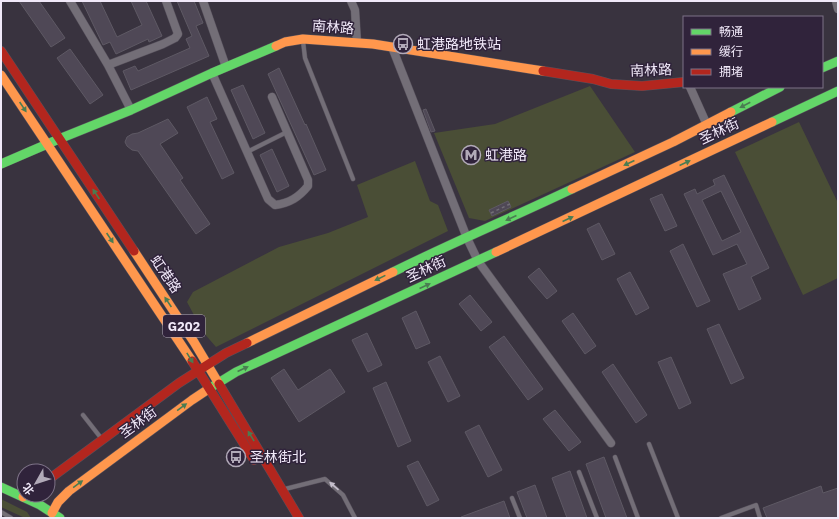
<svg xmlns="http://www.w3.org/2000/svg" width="839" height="519" font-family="'IBM Plex Sans','Noto Sans SC',sans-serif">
<rect width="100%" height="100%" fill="#39333f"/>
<path fill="#4a4e36" d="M590 86 635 152 485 221 469 218 434 133 495 124Z
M799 122 838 203V278L803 295 735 152Z
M415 161 430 201 438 205 448 231 216 347 203 332 187 302 193 292 279 247 328 233 368 217 357 185Z
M1 499 27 512 31 518H25L1 507Z"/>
<path fill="#4f4856" stroke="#5e5964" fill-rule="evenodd" d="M19 1H39L65 38 51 47Z
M82 1H100L117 37 142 25 131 1H146L162 36 149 42 148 39 116 54 110 42 103 45Z
M177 1H194L203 23 196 26 209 56 131 90 123 71 135 66 138 71 190 48 186 39 192 36Z
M70 49 103 95 90 104 57 58Z
M279 68 305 125 306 124 326 170 314 175 268 74Z
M243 85 265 133 253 139 231 90Z
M207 97 217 119 210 122 234 173 222 179 187 107Z
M426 109 435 131 431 132 423 110Z
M168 119 178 133 160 144 183 178 180 180 210 224 196 234 138 151 132 150 127 146 125 142 127 137 132 134 138 133Z
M272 149 289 186 277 192 260 155Z
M724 175 769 268 751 277 761 299 739 310 723 274 747 264 737 244 713 255 684 194 695 189 697 194 715 185 713 180ZM721 191 741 232 722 241 702 200Z
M662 194 677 226 665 231 650 199Z
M508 201 511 207 492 216 489 210Z
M599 223 615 254 602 260 587 229Z
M683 244 710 301 697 307 670 251Z
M539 268 557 291 547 299 528 277Z
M630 272 649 308 636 315 617 279Z
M470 295 492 322 481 331 459 304Z
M416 311 430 343 416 349 402 318Z
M573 313 596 346 585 354 562 321Z
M719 324 744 378 731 384 707 329Z
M367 333 382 365 368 372 352 340Z
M504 336 543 389 528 400 489 347Z
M440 356 460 396 448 402 428 362Z
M671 357 691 403 679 409 658 362Z
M613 364 647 415 636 423 602 372Z
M284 369 298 390 330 369 345 392 299 422 271 378Z
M386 382 411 441 398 447 373 388Z
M555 410 581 442 569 451 543 419Z
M479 425 502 470 488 477 465 432Z
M604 457 627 518H606L586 464Z
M418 461 439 500 427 506 407 466Z
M570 471 587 518H567L552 478Z
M535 485 547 518H527L517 492Z
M821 486 823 493 838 488V518H767L763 508Z
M504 501 510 518H461V517Z"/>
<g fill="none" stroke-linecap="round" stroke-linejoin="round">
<g stroke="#57515c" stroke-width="5">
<path id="lane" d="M303 41 305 58 353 179
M247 152 287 132
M83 415 101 438
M649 444 678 518
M615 457 638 518
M579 472 597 518
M285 489 325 479 343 495 355 518
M512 498 520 518
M1 512 11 518
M721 518 756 505 760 518"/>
</g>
<g stroke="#57515c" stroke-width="9">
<path id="street" d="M70 1 108 65 131 110
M203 1 226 67
M351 1 355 10 357 43
M836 1 838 9
M392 47 467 238 478 261 611 443
M108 65 163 44 175 38 178 34 166 1
M212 73 268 199 275 205C290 203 299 197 308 186V180L272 97
M690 87 707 125"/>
</g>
<g stroke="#57515c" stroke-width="10">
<path id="fast" d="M822 68 838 61
M731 112 780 87
M772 122 838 91
M1 164 59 139 131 110 212 73 276 46
M393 272C452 243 513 217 572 189
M210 388 236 372 496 252
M1 487 40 505 60 518"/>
</g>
<g stroke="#57515c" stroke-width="10">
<path id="slow" d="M276 46 285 42 303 39 373 44 543 71
M1 75 192 361
M572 189 673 142 731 112
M134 251 194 342 219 384
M496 252 772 122
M247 343 393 272
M23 497 26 495
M52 513 58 502 69 491 192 400 210 388"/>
</g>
<g stroke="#57515c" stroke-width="10">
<path id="jam" d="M1 51 134 251
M543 71 593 79 611 84 642 86 684 82
M192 361 254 460
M219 384 299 518
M48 480 179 383 226 353 247 343"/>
</g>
<path stroke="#726e76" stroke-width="1.5" stroke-dasharray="3 3" stroke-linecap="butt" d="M491 213 510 204"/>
<use href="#lane" stroke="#736e77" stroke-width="4"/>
<use href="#street" stroke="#736e77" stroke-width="8"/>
<use href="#fast" stroke="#63d668" stroke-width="9"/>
<use href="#slow" stroke="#ff974d" stroke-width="9"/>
<use href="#jam" stroke="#b3261e" stroke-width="9"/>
</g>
<defs><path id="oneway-solid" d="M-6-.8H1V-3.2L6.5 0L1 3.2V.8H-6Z"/></defs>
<g fill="#4a7c52">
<use href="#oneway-solid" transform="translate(745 105) rotate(152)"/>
<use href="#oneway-solid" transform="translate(23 107) rotate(56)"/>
<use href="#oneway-solid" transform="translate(629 163) rotate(155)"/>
<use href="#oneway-solid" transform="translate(685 163) rotate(-25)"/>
<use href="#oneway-solid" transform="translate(96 194) rotate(-124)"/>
<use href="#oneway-solid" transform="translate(511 218) rotate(155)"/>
<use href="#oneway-solid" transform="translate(568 219) rotate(-25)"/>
<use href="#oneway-solid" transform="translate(110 238) rotate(56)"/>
<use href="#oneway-solid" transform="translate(380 278) rotate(154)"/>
<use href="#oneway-solid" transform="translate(425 286) rotate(-25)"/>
<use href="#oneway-solid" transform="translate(168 302) rotate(-124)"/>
<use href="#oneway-solid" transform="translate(190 358) rotate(58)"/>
<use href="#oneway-solid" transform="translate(243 369) rotate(-25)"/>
<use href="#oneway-solid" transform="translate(182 407) rotate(-36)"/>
<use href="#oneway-solid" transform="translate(251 436) rotate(-121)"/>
<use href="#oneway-solid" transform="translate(78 484) rotate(-36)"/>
</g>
<use fill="#c5becc" href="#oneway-solid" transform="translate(334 486) rotate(-139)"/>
<defs>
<g id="bus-ring" transform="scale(1)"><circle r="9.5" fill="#30233b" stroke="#b1a9b8" stroke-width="1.5"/><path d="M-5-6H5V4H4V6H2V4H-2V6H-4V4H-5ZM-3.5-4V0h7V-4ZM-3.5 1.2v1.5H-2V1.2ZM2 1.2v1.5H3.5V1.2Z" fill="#b1a9b8"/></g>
<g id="metro-ring" transform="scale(1)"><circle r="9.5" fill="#30233b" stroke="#b1a9b8" stroke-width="1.5"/><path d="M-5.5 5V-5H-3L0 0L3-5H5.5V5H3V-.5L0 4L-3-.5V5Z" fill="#b1a9b8"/></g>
</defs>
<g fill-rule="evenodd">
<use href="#bus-ring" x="403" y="44"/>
<use href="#metro-ring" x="471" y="155"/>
<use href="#bus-ring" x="236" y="457"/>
</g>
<g text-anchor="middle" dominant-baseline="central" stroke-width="3" stroke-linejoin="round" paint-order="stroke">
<rect fill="#30233b" stroke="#b7aec0" stroke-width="1" x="163" y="315" width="42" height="22" rx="3"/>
<g font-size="13" font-weight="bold" fill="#f1e9f9">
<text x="184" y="326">G202</text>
</g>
<g font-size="14" fill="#f1e9f9" stroke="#30233b">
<text transform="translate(333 27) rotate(4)">南林路</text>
<text transform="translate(651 70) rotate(-2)">南林路</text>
<text transform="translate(719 131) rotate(-25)">圣林街</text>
<text transform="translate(426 269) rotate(-25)">圣林街</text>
<text transform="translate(166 274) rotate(56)">虹港路</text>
<text transform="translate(138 422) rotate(-36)">圣林街</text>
</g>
<g font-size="14" fill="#f1e9f9" stroke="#30233b" text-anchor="start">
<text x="417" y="44">虹港路地铁站</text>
<text x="485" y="155">虹港路</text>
<text x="250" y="457">圣林街北</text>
</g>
</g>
<rect width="839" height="519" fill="none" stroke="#f1e9f9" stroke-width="4"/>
<rect x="683" y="16" width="140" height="72" fill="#30233b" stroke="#7d7287"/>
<rect x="691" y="29" width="20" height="6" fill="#63d668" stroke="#7d7287"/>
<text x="719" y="36" font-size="12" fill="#f1e9f9">畅通</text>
<rect x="691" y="49" width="20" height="6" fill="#ff974d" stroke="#7d7287"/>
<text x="719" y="56" font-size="12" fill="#f1e9f9">缓行</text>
<rect x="691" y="69" width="20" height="6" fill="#b3261e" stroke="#7d7287"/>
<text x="719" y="76" font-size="12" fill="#f1e9f9">拥堵</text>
<g transform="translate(36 483) rotate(231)"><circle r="19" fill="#30233b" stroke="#7d7287"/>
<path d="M0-3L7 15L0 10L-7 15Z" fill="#b1a9b8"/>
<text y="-6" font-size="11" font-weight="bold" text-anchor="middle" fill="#f1e9f9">北</text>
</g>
</svg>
